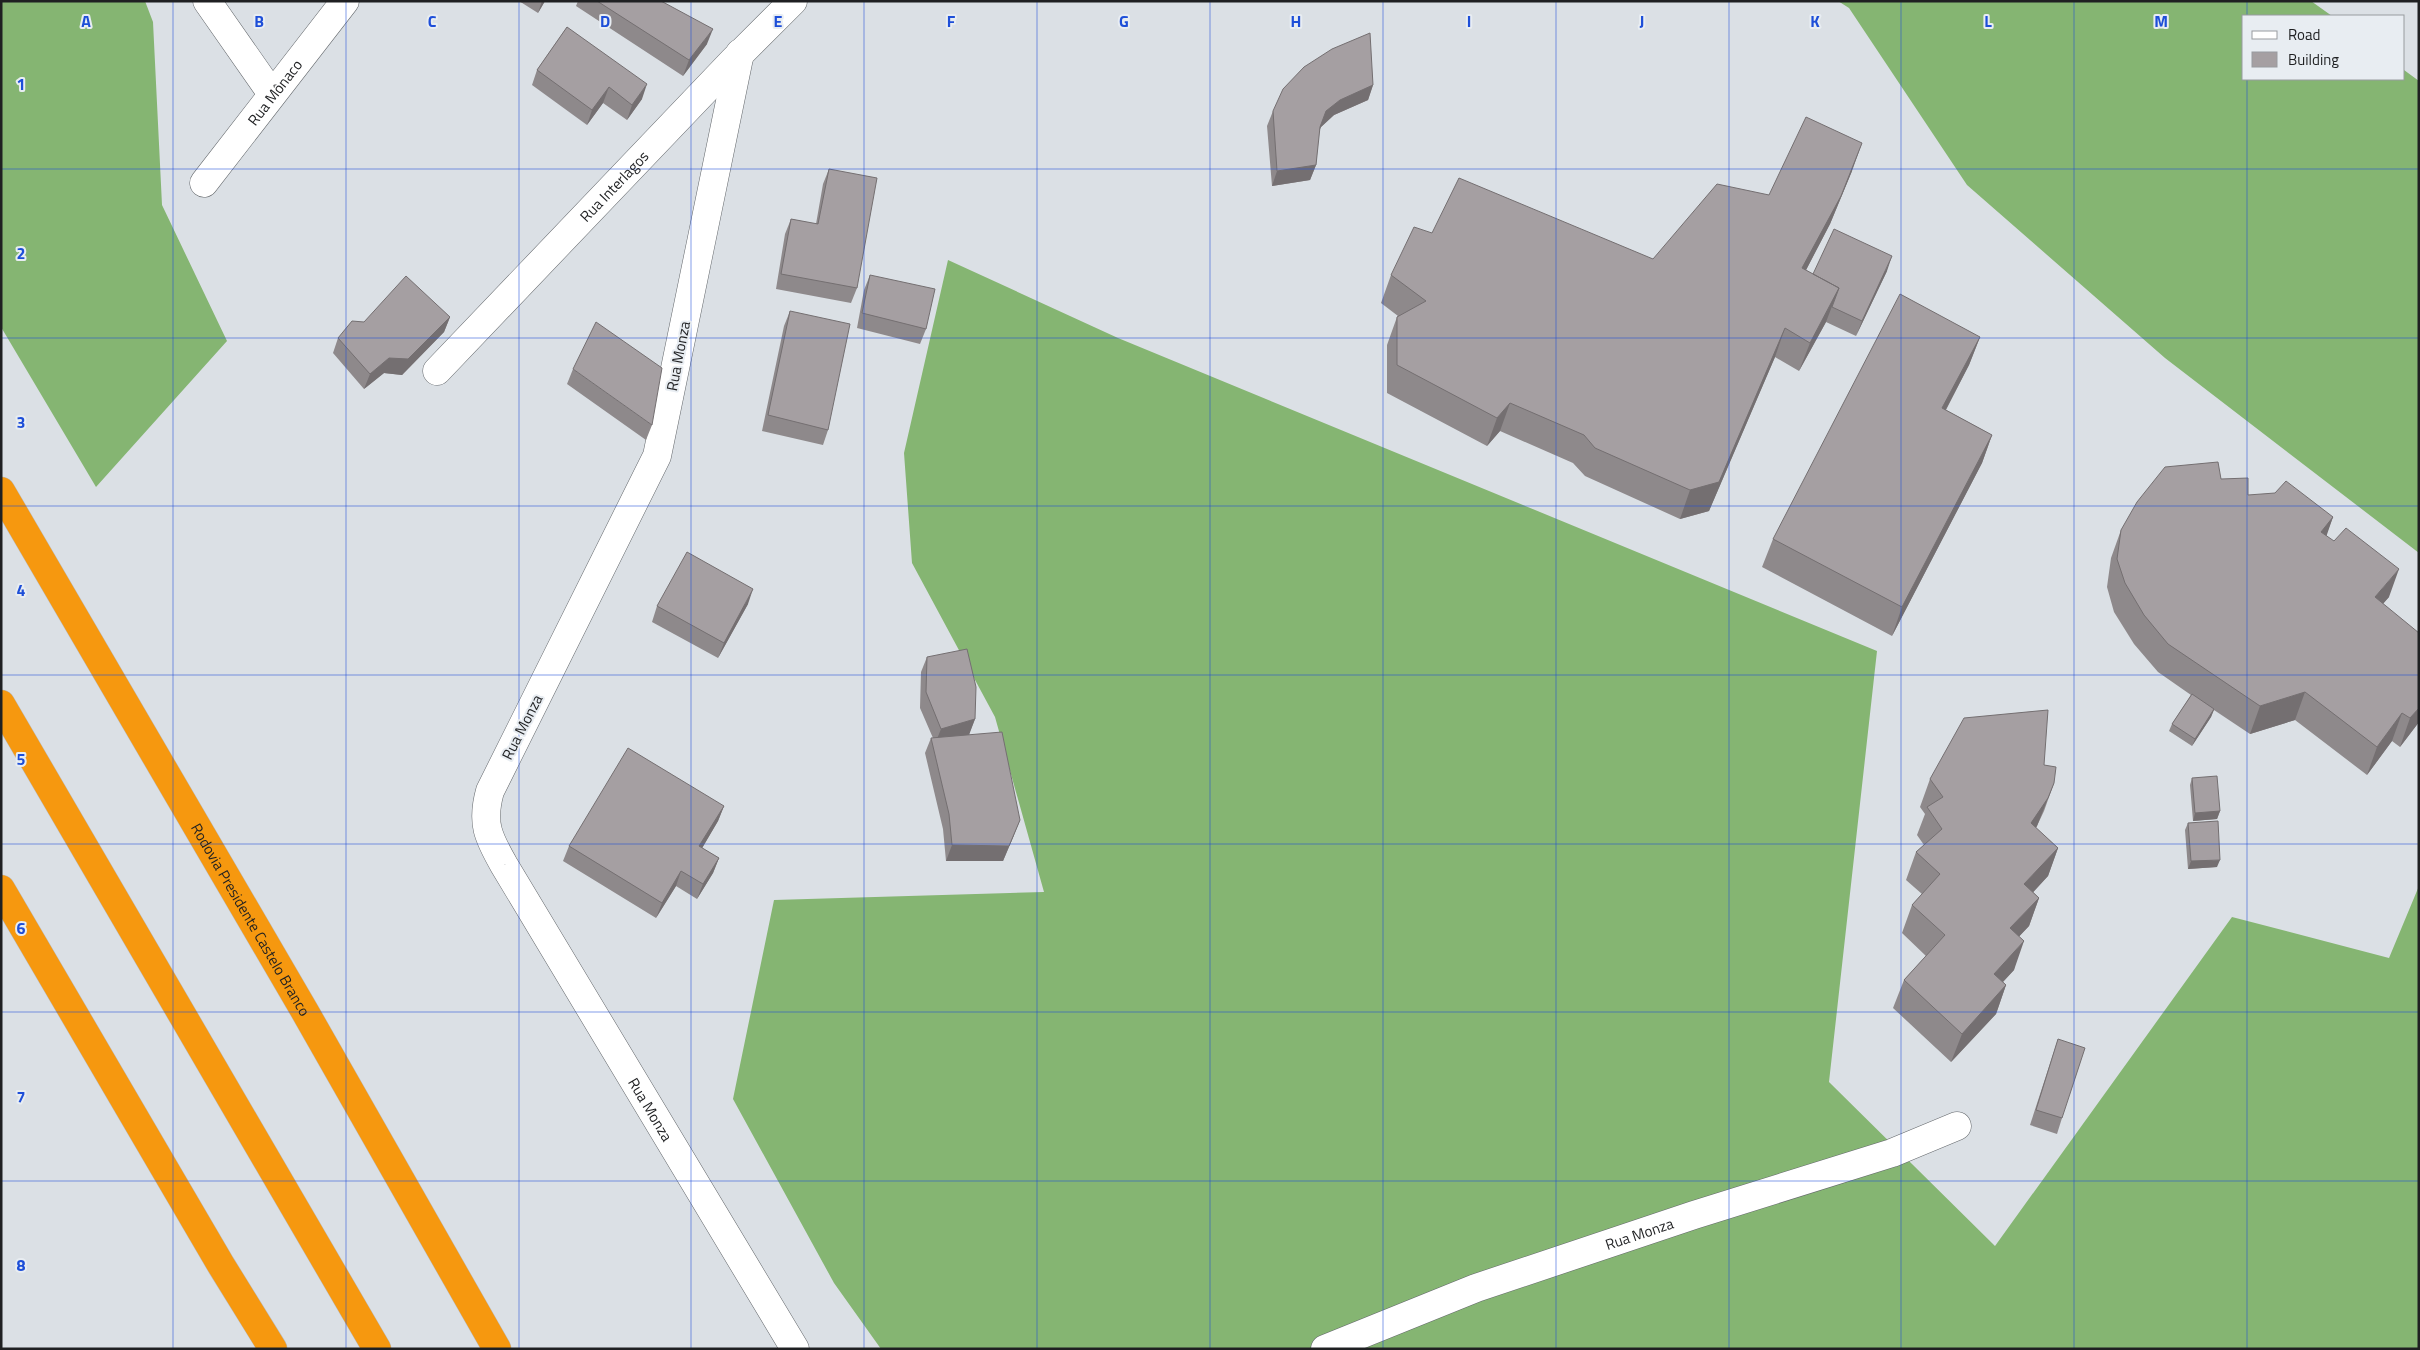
<svg xmlns="http://www.w3.org/2000/svg" width="2420" height="1350" font-family="'Titillium Web',sans-serif">
<rect width="100%" height="100%" fill="#dbe0e5"/>
<path fill="#85b572" d="M1 1H145L153 22 162 205 227 341 96 487 1 327Z
M1838 1H2311L2332 16H2244V79H2404V70L2419 81V553L2165 358 1967 185 1849 8Z
M948 260 1118 338 1877 651 1829 1082 1995 1246 2232 917 2389 958 2419 886V1349H881L834 1283 733 1099 774 900 1044 892 995 717 912 563 904 453Z"/>
<g fill="none" stroke-linecap="round" stroke-linejoin="round">
<g stroke="#64686c" stroke-width="29">
<g id="minor">
<path d="M207 1 272 94"/>
<path id="s1" d="M740 53 657 456 490 791C481 823 488 837 504 865L795 1349"/>
<path id="s2" d="M204 183 345 1"/>
<path id="s3" d="M437 371 733 61 793 1"/>
<path id="s4" d="M1325 1349 1476 1288 1694 1215 1892 1153 1957 1126"/>
</g>
</g>
<g stroke="#bcbcbd" stroke-width="29">
<g id="highway">
<path id="s5" d="M1 491 304 1010 497 1349"/>
<path d="M1 704 377 1349"/>
<path d="M1 889 221 1265 273 1349"/>
</g>
</g>
<use href="#minor" stroke="#fff" stroke-width="28"/>
<use href="#highway" stroke="#f6980f" stroke-width="28"/>
</g>
<path fill="#8e898b" d="M519 1H545L538 13Z
M578 1H661L707 44 683 76 576 6Z
M567 27 642 99 627 120 603 103 587 125 532 85 537 70Z
M1373 85 1368 100 1334 115 1321 127 1319 130 1316 165 1310 180 1272 186 1267 126 1273 111Z
M829 169 857 288 851 303 776 289 785 234 791 219 816 224 823 184Z
M1852 171 1830 224 1806 270 1813 274 1887 271 1856 336 1826 322 1799 371 1775 357 1709 511 1680 519 1585 476 1573 463 1500 431 1487 446 1387 393V345L1397 317 1398 316 1381 303 1391 275 1432 233 1653 259 1769 195Z
M870 275 926 329 920 344 857 328 864 290Z
M790 311 828 430 823 445 762 431 784 326Z
M450 317 444 332 402 375 384 373 364 389 333 353 338 338 364 322Z
M1980 337 1969 365 1946 410 1992 435 1982 463 1892 636 1762 567 1773 539Z
M573 369 652 425 646 440 567 384Z
M2221 479 2248 495 2333 517 2326 535 2389 597 2383 603 2419 722 2400 747 2392 741 2367 775 2295 720 2250 734 2214 710 2211 717 2192 746 2169 731 2172 724 2191 695 2158 672 2134 644 2114 612 2107 587 2111 558 2121 530Z
M748 604 718 658 652 622 657 606Z
M927 657 975 719 969 734 1014 835 1003 861H946L943 829 925 753 931 738H933L920 708 921 672Z
M2044 765 2054 783 2044 811 2036 828 2058 848 2048 876 2033 892 2039 898 2029 926 2019 936 2014 970 2003 982 2006 985 1996 1014 1951 1062 1893 1008 1904 980 1926 956 1902 933 1912 905 1922 894 1906 880 1916 852 1924 845 1917 835 1925 814 1920 807 1930 779Z
M2192 778 2220 811 2217 819 2193 821 2190 785Z
M724 806 718 821 702 848 719 858 713 873 697 899 676 886 656 918 563 861 569 846Z
M2188 823 2217 867 2188 869 2185 830Z
M2058 1039 2062 1118 2057 1134 2030 1125Z"/>
<path fill="#746f71" d="M542 1H545L538 13Z
M713 29 707 44 683 76 689 60Z
M647 84 642 99 627 120 632 105Z
M1373 85 1368 100 1334 115 1321 127 1314 142 1326 111 1340 100Z
M609 87 603 103 587 125 592 110Z
M1862 143 1852 171 1830 224 1792 297 1802 268Z
M1316 165 1310 180 1272 186 1277 171Z
M1892 256 1887 271 1856 336 1862 321Z
M1839 288 1826 322 1799 371 1810 343Z
M450 317 444 332 402 375 384 373 364 389 370 374 389 358Z
M1785 328 1775 357 1709 511 1680 519 1690 490Z
M1980 337 1969 365 1932 436 1942 408Z
M1510 403 1500 431 1487 446 1497 418Z
M1992 435 1982 463 1892 636 1902 607Z
M2333 517 2323 546 2321 532Z
M2399 569 2389 597 2365 625 2375 597Z
M753 589 748 604 718 658 724 643Z
M2305 692 2295 720 2250 734 2260 706Z
M2419 708V722L2400 747 2410 718Z
M2214 709 2211 717 2192 746 2195 739Z
M2402 713 2392 741 2367 775 2377 747Z
M975 719 969 735 935 744 941 729Z
M2054 783 2037 826 2020 851 2031 823Z
M724 806 718 821 694 862 699 846Z
M2220 811 2217 819 2193 821 2195 813Z
M1020 820 1014 835 1003 861H946L952 845Z
M2058 848 2048 876 2014 913 2024 884Z
M719 858 713 873 697 899 703 884Z
M2220 860 2217 867 2188 869 2191 861Z
M681 871 676 886 656 918 662 903Z
M2039 898 2029 926 2000 957 2010 928Z
M2024 941 2014 970 1984 1002 1994 974Z
M2006 985 1996 1014 1951 1062 1962 1034Z"/>
<path fill="#a59fa2" stroke="#746f71" d="M597 1H661L713 29 689 60Z
M567 27 647 84 632 105 609 87 592 110 537 70Z
M1370 33 1373 85 1340 100 1326 111 1320 127 1316 165 1277 171 1273 111 1283 89 1304 67 1332 49Z
M1806 117 1862 143 1841 196 1802 268 1839 288 1810 343 1785 328 1719 482 1690 490 1595 448 1584 435 1510 403 1497 418 1397 365V317L1426 301 1391 275 1414 227 1432 233 1459 178 1653 259 1717 184 1769 195Z
M829 169 877 178 857 288 781 274 791 219 818 224Z
M1834 229 1892 256 1862 321 1832 307 1839 288 1813 274Z
M870 275 935 289 926 329 862 313Z
M406 276 450 317 408 359 389 358 370 374 338 338 352 321 364 322Z
M1900 294 1980 337 1942 408 1992 435 1902 607 1773 539Z
M790 311 850 324 828 430 768 415Z
M596 322 662 368 652 425 573 369Z
M2218 462 2221 479 2248 478V495L2275 493 2286 481 2333 517 2321 532 2334 541 2346 528 2399 569 2375 597 2419 633V708L2410 718 2402 713 2377 747 2305 692 2260 706 2168 644 2144 615 2125 583 2117 559 2121 530 2137 502 2165 467Z
M687 552 753 589 724 643 657 606Z
M967 649 976 687 975 719 941 729 926 692 927 657Z
M2192 694 2214 709 2195 739 2172 724Z
M2048 710 2044 765 2056 767 2054 783 2048 798 2031 823 2058 848 2024 884 2039 898 2010 928 2024 941 1994 974 2006 985 1962 1034 1904 980 1945 935 1912 905 1940 874 1916 852 1942 829 1927 807 1943 797 1930 779 1964 718Z
M1002 732 1020 820 1009 846 952 845 949 814 931 738Z
M628 748 724 806 699 846 719 858 703 884 681 871 662 903 569 846Z
M2217 776 2220 811 2195 813 2192 778Z
M2218 821 2220 860 2191 861 2188 823Z
M2058 1039 2085 1048 2062 1118 2036 1110Z"/>
<path fill="none" stroke="#1d4ed8" stroke-width="1" stroke-opacity="0.55" d="M173 1V1349M346 1V1349M519 1V1349M691 1V1349M864 1V1349M1037 1V1349M1210 1V1349M1383 1V1349M1556 1V1349M1729 1V1349M1901 1V1349M2074 1V1349M2247 1V16M2247 79V1349M1 169H2419M1 338H2419M1 506H2419M1 675H2419M1 844H2419M1 1012H2419M1 1181H2419"/>
<g text-anchor="middle" dominant-baseline="central" stroke-width="4" stroke-linejoin="round" paint-order="stroke">
<g font-size="15" fill="#1f2022" stroke="#e8edf2">
<text stroke="none"><textPath href="#s2" startOffset="115">Rua Mônaco</textPath></text>
<text stroke="none"><textPath href="#s3" startOffset="256">Rua Interlagos</textPath></text>
<text transform="translate(678 356) rotate(-79)">Rua Monza</text>
<text transform="translate(522 727) rotate(-63)">Rua Monza</text>
<text stroke="none"><textPath href="#s5" startOffset="496">Rodovia Presidente Castelo Branco</textPath></text>
<text stroke="none"><textPath href="#s1" startOffset="1149">Rua Monza</textPath></text>
<text stroke="none"><textPath href="#s4" startOffset="335">Rua Monza</textPath></text>
</g>
</g>
<g font-size="16" text-anchor="middle" font-weight="bold" fill="#1d4ed8" stroke="#e8edf2" stroke-width="4" stroke-linejoin="round" paint-order="stroke">
<text x="86" y="27">A</text>
<text x="259" y="27">B</text>
<text x="432" y="27">C</text>
<text x="605" y="27">D</text>
<text x="778" y="27">E</text>
<text x="951" y="27">F</text>
<text x="1124" y="27">G</text>
<text x="1296" y="27">H</text>
<text x="1469" y="27">I</text>
<text x="1642" y="27">J</text>
<text x="1815" y="27">K</text>
<text x="1988" y="27">L</text>
<text x="2161" y="27">M</text>
<text x="21" y="90">1</text>
<text x="21" y="259">2</text>
<text x="21" y="428">3</text>
<text x="21" y="596">4</text>
<text x="21" y="765">5</text>
<text x="21" y="934">6</text>
<text x="21" y="1103">7</text>
<text x="21" y="1271">8</text>
</g>
<rect width="2420" height="1350" fill="none" stroke="#1f2022" stroke-width="5"/>
<rect x="2242" y="15" width="162" height="65" fill="#e8edf2" stroke="#989b9f"/>
<rect x="2252" y="31" width="25" height="8" fill="#ffffff" stroke="#989b9f"/>
<text x="2288" y="40" font-size="15" fill="#1f2022">Road</text>
<rect x="2252" y="52" width="25" height="15" fill="#a59fa2" stroke="#989b9f"/>
<text x="2288" y="65" font-size="15" fill="#1f2022">Building</text>
</svg>
